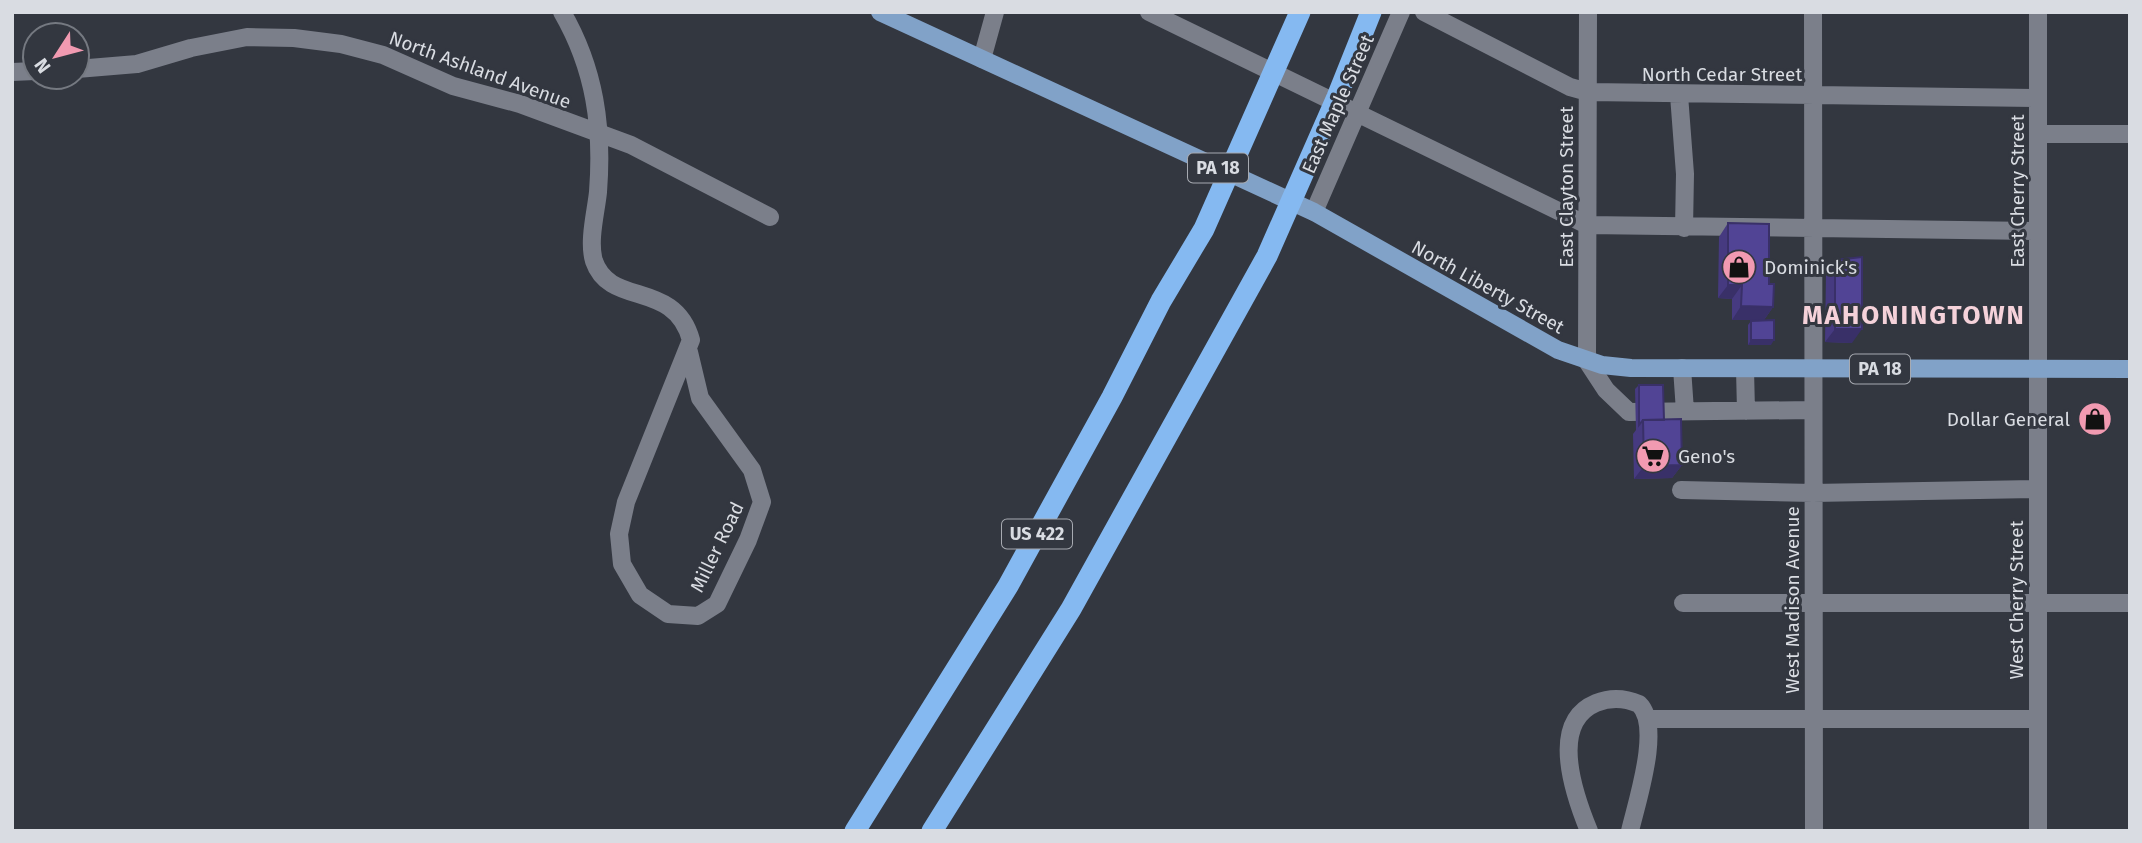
<svg xmlns="http://www.w3.org/2000/svg" width="2142" height="843" font-family="'Fira Sans',sans-serif">
<rect width="100%" height="100%" fill="#333740"/>
<g fill="none" stroke-linecap="round" stroke-linejoin="round">
<path stroke="#7b7f8a" stroke-width="18" d="M562 12C595 69 603 127 598 192 596 212 588 241 594 261 610 308 674 279 691 340L626 502 619 534 622 564 640 595 668 614 698 616 717 604 748 540 762 502 752 470 700 398 689 352
M1149 12 1587 225 2038 231
M1424 12 1570 87 1588 92 2038 98
M1588 12 1587 361 1606 390 1629 412 1813 410
M1813 12 1814 831
M982 59 995 12
M77 69 137 64 191 48 247 37 294 38 341 44 383 55 453 86 520 104 631 145 770 217
M12 72 35 71
M1679 95 1685 174 1684 228
M2038 134H2130
M1314 212 1401 12
M1682 368 1685 411
M1745 369 1746 411
M1681 490 1813 493 2037 489
M1683 603H2130
M1649 719H2038
M1589 831C1575 797 1548 723 1596 703 1611 697 1625 698 1639 704 1662 726 1637 801 1630 831
M2038 831V12"/>
<path stroke="#81a2c8" stroke-width="18" d="M880 12 1314 212 1558 350 1602 365 1631 368 2130 369"/>
<path stroke="#85b9f1" stroke-width="21" d="M855 831 1008 586 1112 397 1161 301 1204 229 1300 12
M932 831 1071 609 1267 256 1337 97 1371 12"/>
</g>
<path fill="#463a80" d="M1728 223 1769 284 1773 307 1764 320H1732V299L1718 298 1719 237Z
M1835 260 1852 343 1825 342 1826 273Z
M1751 321 1771 345H1748V325Z
M1639 385 1664 420 1682 465 1672 478 1634 479 1633 434 1636 430 1635 389Z"/>
<path fill="#393068" d="M1728 285H1742L1732 299 1718 298Z
M1741 306 1773 307 1764 320H1732Z
M1835 329H1862L1852 343 1825 342Z
M1751 340H1774L1771 345H1748Z
M1682 465 1672 478 1634 479 1644 466Z"/>
<path fill="#514495" stroke="#393068" stroke-width="2" d="M1728 223 1769 224V284H1774L1773 307 1741 306 1742 285H1728Z
M1862 257V329H1835V260Z
M1774 320V340H1751V321Z
M1639 385H1663L1664 420H1643L1639 425Z
M1681 419 1682 465 1644 466 1643 420Z"/>
<defs>
<g id="shop-disc" transform="scale(1.75)"><circle r="9.5" fill="#f19ab1" stroke="#333740"/><path d="M-5-2.5h2.3a2.7 3.5 0 0 1 5.4 0H5L5.5 6h-11ZM-1.5-2.5h3a1.5 2.3 0 0 0-3 0Z" fill="#111"/></g>
<g id="supermarket-disc" transform="scale(1.75)"><circle r="9.5" fill="#f19ab1" stroke="#333740"/><path d="M-6-5.5h2.5l.6 2H6L4.5 2H-2.5L-4.4-4H-6ZM-1.5 3.2a1.3 1.3 0 1 0 .1 0ZM3 3.2a1.3 1.3 0 1 0 .1 0Z" fill="#111"/></g>
</defs>
<g fill-rule="evenodd">
<use href="#shop-disc" x="1739" y="267"/>
<use href="#shop-disc" x="2095" y="419"/>
<use href="#supermarket-disc" x="1653" y="456"/>
</g>
<g text-anchor="middle" dominant-baseline="central" stroke-width="6" stroke-linejoin="round" paint-order="stroke">
<g fill="#333740" stroke="#a7aab1" stroke-width="2">
<rect x="1188" y="153.5" width="60" height="29" rx="5"/>
<rect x="1850" y="354.5" width="60" height="29" rx="5"/>
<rect x="1002" y="519.5" width="70" height="29" rx="5"/>
</g>
<g font-size="18" font-weight="bold" fill="#d9dce2">
<text x="1218" y="168">PA 18</text>
<text x="1880" y="369">PA 18</text>
<text x="1037" y="534">US 422</text>
</g>
<g font-size="19" fill="#d9dce2" stroke="#333740">
<text transform="translate(480 70) rotate(20)">North Ashland Avenue</text>
<text x="1722" y="74">North Cedar Street</text>
<text transform="translate(1338 104) rotate(-66)">East Maple Street</text>
<text transform="translate(1566 187) rotate(-90)">East Clayton Street</text>
<text transform="translate(2017 191) rotate(-90)">East Cherry Street</text>
<text transform="translate(1488 287) rotate(29)">North Liberty Street</text>
<text transform="translate(717 547) rotate(-64)">Miller Road</text>
<text transform="translate(1792 600) rotate(-90)">West Madison Avenue</text>
<text transform="translate(2016 600) rotate(-90)">West Cherry Street</text>
</g>
<g font-size="19" fill="#d9dce2" stroke="#333740" text-anchor="start">
<text x="1764" y="267">Dominick's</text>
<text x="2070" y="419" text-anchor="end">Dollar General</text>
<text x="1678" y="456">Geno's</text>
</g>
<g font-size="26" font-weight="bold" letter-spacing="2" fill="#f5d2da" stroke="#333740">
<text x="1914" y="315">MAHONINGTOWN</text>
</g>
</g>
<rect width="2142" height="843" fill="none" stroke="#d9dce2" stroke-width="28"/>
<g transform="translate(56 56) rotate(234)"><circle r="33" fill="#333740" stroke="#757981" stroke-width="2"/>
<path d="M0-5L12 26L0 18L-12 26Z" fill="#f19ab1"/>
<text y="-10" font-size="19" font-weight="bold" text-anchor="middle" fill="#d9dce2">N</text>
</g>
</svg>
